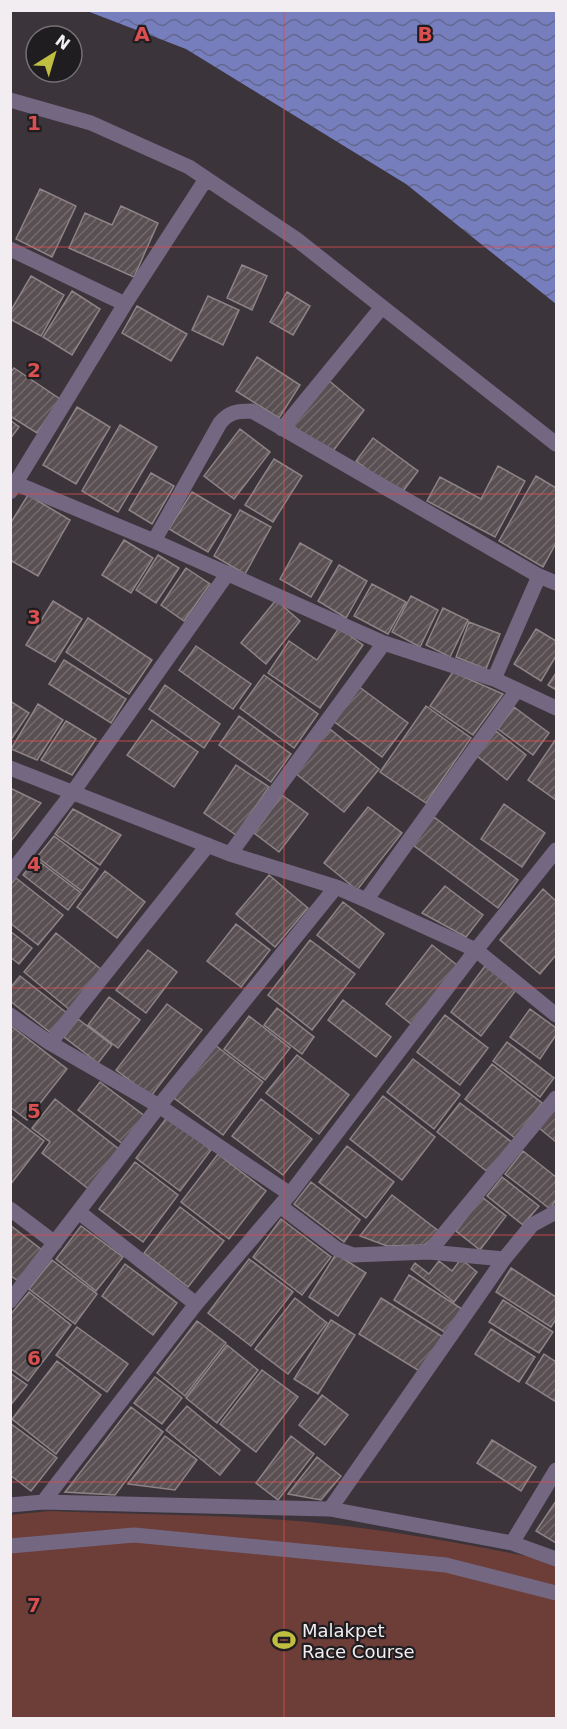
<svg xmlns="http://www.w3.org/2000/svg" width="567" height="1729" font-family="'DejaVu Sans',sans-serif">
<defs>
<pattern id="water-waves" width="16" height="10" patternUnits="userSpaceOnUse" patternTransform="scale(1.5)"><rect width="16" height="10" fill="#767ebe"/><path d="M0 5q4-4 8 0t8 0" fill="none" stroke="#64688f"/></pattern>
<pattern id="building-hatch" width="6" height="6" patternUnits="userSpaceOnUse" patternTransform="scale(1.5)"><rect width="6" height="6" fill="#5a5053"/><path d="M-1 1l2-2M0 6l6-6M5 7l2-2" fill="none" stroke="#726a6c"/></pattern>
</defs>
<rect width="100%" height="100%" fill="#3b343a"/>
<path fill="#6d3d38" d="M49 1511C142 1515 235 1514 327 1524 404 1532 481 1547 556 1562V1718H11L10 1515Z"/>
<path fill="url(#water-waves)" d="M87 11H556V304L406 184 186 49Z"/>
<path fill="url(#building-hatch)" stroke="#8e8386" stroke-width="1.5" d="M40 189 76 206 52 257 16 239Z
M121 206 158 223 134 277 69 248 85 213 112 225Z
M242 265 267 276 252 310 227 298Z
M31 276 64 295 41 336 10 319V312Z
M72 291 100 309 72 355 43 337Z
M287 292 310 306 293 335 270 322Z
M208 296 239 310 223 345 192 330Z
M137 306 187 334 171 361 122 333Z
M257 357 300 385 279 418 236 391Z
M14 368 60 399 37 433 10 416V373Z
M327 379 364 410 330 455 292 425Z
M77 407 110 427 76 484 43 465Z
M10 420 19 427 10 439Z
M120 425 157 447 118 512 82 491Z
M240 429 270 452 234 499 204 476Z
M373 438 418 471 401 494 356 461Z
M274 459 302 476 273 522 245 505Z
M498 466 525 481 495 537 427 501 440 477 481 499Z
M151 473 174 486 152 524 129 510Z
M536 476 556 488V543L543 567 499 541Z
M192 492 231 515 208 552 169 529Z
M28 495 70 520 38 576 10 560V524Z
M240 510 271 527 245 574 214 556Z
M124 540 153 558 131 593 102 575Z
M300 543 332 561 311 597 280 579Z
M158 555 179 568 156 603 136 590Z
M339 565 367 581 346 618 318 601Z
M186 568 210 584 184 621 161 605Z
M372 584 406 602 388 634 354 616Z
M411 596 438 610 420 647 392 632Z
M276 600 300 621 266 664 241 643Z
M53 601 82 619 55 662 26 645Z
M443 608 468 620 450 657 426 645Z
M88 618 152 660 129 694 66 652Z
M469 622 500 634 486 669 456 657Z
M339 628 363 645 320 708 268 673 289 641 317 660Z
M536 629 556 641V656L541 681 514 664Z
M196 646 251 684 233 709 179 670Z
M64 660 126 699 111 723 49 684Z
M453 672 503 694 473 735 430 706Z
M556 673V690L548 685Z
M264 675 318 714 294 748 240 708Z
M165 685 220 724 204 748 149 709Z
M358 686 408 723 382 757 332 720Z
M10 701 29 713 10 741Z
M38 704 63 720 37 760 11 749Z
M426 706 471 738 426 803 380 772Z
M514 707 549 733 533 755 498 729Z
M239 716 291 754 271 782 219 745Z
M152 720 198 752 174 787 127 755Z
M66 721 96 739 72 775 41 760Z
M330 729 379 769 344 812 295 773Z
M496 731 526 755 507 780 477 756Z
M556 739V800L528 780Z
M236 765 269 787 236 835 204 813Z
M10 788 41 803 10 842Z
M282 795 308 814 279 852 254 833Z
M504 804 545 833 522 867 481 839Z
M368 807 402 833 357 890 324 863Z
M73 809 121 835 100 865 55 834Z
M434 817 518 880 498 908 413 845Z
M54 836 98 869 82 891 37 857Z
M36 859 81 893 68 910 23 875Z
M105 871 145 902 117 938 77 907Z
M269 875 308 908 275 947 236 914Z
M16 878 63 915 38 945 10 923V885Z
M445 886 483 915 466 937 422 913Z
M543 889 556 901V955L540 974 500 940Z
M343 902 384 934 359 968 317 935Z
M236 924 270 950 241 987 207 961Z
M10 931 32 948 19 964 10 957Z
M56 933 102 970 70 1010 24 972Z
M310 940 355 974 312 1030 268 995Z
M432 945 457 965 411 1024 386 1004Z
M148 950 177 972 146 1013 116 990Z
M485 966 516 990 481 1036 451 1012Z
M20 976 67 1013 51 1033 10 1001V988Z
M109 997 140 1020 118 1048 88 1025Z
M343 1000 391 1037 376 1057 328 1020Z
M167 1004 202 1030 151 1096 116 1070Z
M277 1008 314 1037 302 1054 264 1025Z
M530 1009 556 1028V1035L540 1059 510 1037Z
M445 1015 488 1048 460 1085 417 1052Z
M249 1016 290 1048 265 1080 224 1049Z
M78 1019 112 1045 98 1063 64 1037Z
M10 1025 67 1069 27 1120 10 1107Z
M507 1042 554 1078 540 1097 493 1061Z
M215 1045 263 1082 223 1135 174 1098Z
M297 1055 349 1095 319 1134 266 1093Z
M413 1059 460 1095 434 1129 387 1092Z
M492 1064 542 1103 515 1138 465 1099Z
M100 1082 146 1117 124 1145 78 1110Z
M383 1096 435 1137 402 1180 350 1139Z
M55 1099 120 1150 90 1190 42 1153 50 1142 32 1128Z
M261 1099 312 1139 283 1175 232 1136Z
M460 1103 513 1143 489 1173 437 1132Z
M556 1106V1142L539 1128Z
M10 1115 44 1141 10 1185Z
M168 1116 211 1150 180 1191 136 1158Z
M347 1146 394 1182 366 1218 319 1182Z
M523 1151 556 1177V1200L550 1209 505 1174Z
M218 1154 266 1191 229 1239 181 1202Z
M135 1162 178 1195 143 1242 99 1209Z
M502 1177 539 1206 523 1225 487 1196Z
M311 1182 360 1220 344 1242 294 1204Z
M392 1195 440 1232 424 1245 387 1246 360 1236Z
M482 1197 506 1216 480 1250 456 1231Z
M180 1207 224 1241 188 1287 144 1253Z
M281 1219 331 1257 302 1295 253 1257Z
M10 1225 42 1250 18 1281 10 1275Z
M81 1226 123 1257 96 1291 56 1259Z
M336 1254 366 1273 338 1316 309 1297Z
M249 1259 293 1292 251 1346 208 1313Z
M461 1259 477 1272 454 1302 411 1269 415 1263 429 1274 439 1261 452 1271Z
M52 1260 97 1294 75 1324 29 1289Z
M125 1264 177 1303 153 1335 102 1296Z
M511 1268 556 1297V1319L551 1327 496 1292Z
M409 1275 462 1309 446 1333 394 1300Z
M29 1292 71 1325 28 1381 10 1368V1315Z
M295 1298 327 1323 288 1374 255 1349Z
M381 1298 443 1337 421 1372 359 1334Z
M503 1300 553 1332 539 1353 489 1322Z
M331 1320 355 1335 318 1394 294 1379Z
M197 1321 226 1343 185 1396 157 1373Z
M77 1327 128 1364 107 1392 56 1355Z
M491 1329 535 1357 519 1382 475 1354Z
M227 1345 258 1370 217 1423 186 1398Z
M544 1354 556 1362V1402L526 1383Z
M57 1361 101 1395 56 1454 12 1419Z
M262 1370 298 1397 256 1452 220 1424Z
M10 1373 27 1385 10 1406Z
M155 1377 182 1398 162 1424 134 1403Z
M322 1395 348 1415 325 1445 299 1425Z
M187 1406 240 1450 220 1475 166 1430Z
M131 1407 163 1432 115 1495 65 1492Z
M10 1423 57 1458 31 1491 10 1475Z
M165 1436 197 1460 175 1490 128 1484Z
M291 1436 314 1454 278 1500 256 1483Z
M492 1440 536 1467 521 1491 477 1463Z
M317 1457 341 1476 321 1500 288 1494Z
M556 1501V1543L536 1531Z"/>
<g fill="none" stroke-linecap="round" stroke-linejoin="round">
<path stroke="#736782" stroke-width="15" d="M10 1546 134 1535 446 1565 556 1593"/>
<path stroke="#736782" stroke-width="15" d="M10 100 91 123 189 167 296 239 556 444
M10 249 125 304 10 492
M125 304 206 179
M282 429 382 307
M10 481 154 541 384 643 494 679 556 708
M154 541 220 423C229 412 237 411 252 411L539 576 556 583
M494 679 539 576
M10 768 230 854 336 887 366 900 476 950 556 1015
M230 854 384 643
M10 874 73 792 228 573
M366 900 517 690
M10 1015 50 1043 159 1106 290 1194
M50 1043 208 845
M280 1206 337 1249 353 1255 429 1252 504 1259
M10 1209 55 1243
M80 1213 196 1304
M429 1252 556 1098
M10 1301 159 1106 336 887
M43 1502 196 1304 290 1194 476 950 556 850
M10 1505 43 1502 330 1509 512 1543 556 1559
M330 1509 504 1259 532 1225 556 1212
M512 1543 556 1470"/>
</g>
<path fill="none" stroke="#db4f50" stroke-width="1.5" stroke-opacity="0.55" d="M284 10V1718M10 247H556M10 494H556M10 741H556M10 988H556M10 1235H556M10 1482H556"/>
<defs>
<g id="stadium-bare" transform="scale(1.8)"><path d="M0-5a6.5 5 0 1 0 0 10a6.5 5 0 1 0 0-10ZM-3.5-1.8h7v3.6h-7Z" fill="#c0be41" stroke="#201d20" stroke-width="2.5" paint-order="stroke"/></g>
</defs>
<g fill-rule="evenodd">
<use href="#stadium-bare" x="284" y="1640"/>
</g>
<g text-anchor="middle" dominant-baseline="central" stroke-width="4.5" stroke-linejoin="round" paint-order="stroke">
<g font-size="18" fill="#f1edf0" stroke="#201d20" text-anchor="start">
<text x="302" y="1630">Malakpet<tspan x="302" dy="21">Race Course</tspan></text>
</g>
</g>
<g font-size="20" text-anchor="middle" font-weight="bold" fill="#db4f50" stroke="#201d20" stroke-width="4.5" stroke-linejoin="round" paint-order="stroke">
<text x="142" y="41">A</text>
<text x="425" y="41">B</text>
<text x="34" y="130">1</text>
<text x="34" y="377">2</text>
<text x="34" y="624">3</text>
<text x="34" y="871">4</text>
<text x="34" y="1118">5</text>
<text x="34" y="1365">6</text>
<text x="34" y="1612">7</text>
</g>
<rect width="567" height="1729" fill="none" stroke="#f1edf0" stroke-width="24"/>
<g transform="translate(54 54) rotate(37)"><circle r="28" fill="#201d20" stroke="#747073" stroke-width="1.5"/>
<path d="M0-4.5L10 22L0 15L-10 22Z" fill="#c0be41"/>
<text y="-9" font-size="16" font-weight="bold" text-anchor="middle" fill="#f1edf0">N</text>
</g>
</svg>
